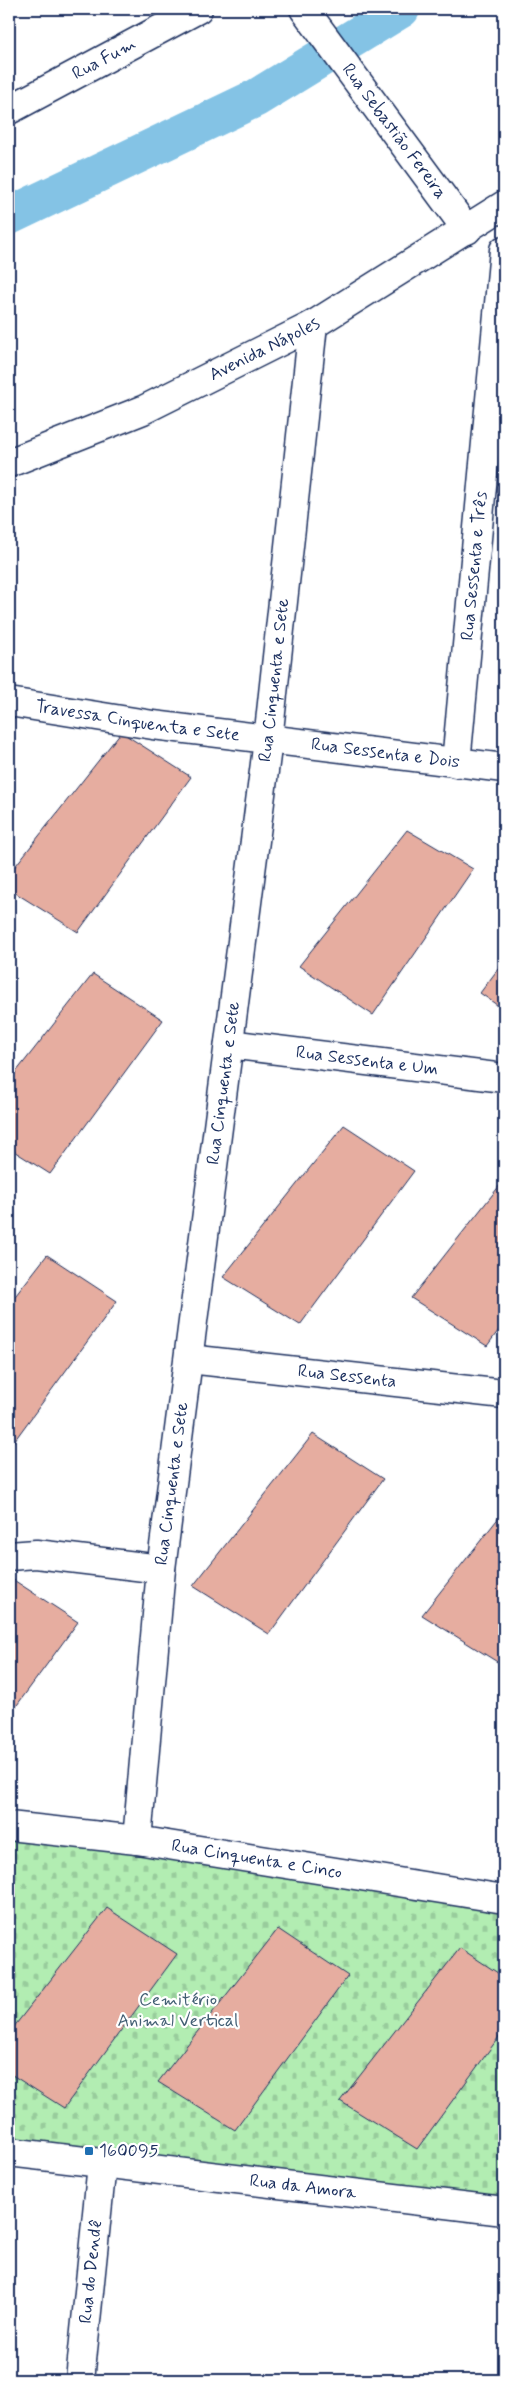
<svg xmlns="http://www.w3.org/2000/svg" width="513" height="2389" font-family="Mynerve,sans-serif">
<defs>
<pattern id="cemetery-stones" width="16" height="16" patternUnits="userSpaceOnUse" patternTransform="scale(1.25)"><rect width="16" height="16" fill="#b2edb2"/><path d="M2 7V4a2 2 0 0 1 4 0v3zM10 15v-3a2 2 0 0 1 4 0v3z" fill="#98cc9c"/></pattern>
</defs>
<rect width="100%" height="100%" fill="#fff"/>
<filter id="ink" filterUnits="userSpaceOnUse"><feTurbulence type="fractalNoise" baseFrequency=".02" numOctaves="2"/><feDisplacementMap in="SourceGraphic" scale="10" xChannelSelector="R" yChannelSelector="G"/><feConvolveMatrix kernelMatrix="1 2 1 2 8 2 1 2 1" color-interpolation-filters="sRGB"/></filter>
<g filter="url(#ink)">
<path fill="url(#cemetery-stones)" stroke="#668e88" d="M9 1826 504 1899V2212L9 2152Z"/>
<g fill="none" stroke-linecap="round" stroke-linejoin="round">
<path stroke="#84c3e5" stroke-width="38" d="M9 216 256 98 401 9"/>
</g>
<path fill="#e6ada0" stroke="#1b2f5e" d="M121 732 191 777 78 932 9 889V874Z
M407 830 473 869 373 1015 299 966Z
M504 961V1010L480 993Z
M93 974 163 1020 50 1174 9 1148V1081Z
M344 1125 414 1171 300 1325 223 1277Z
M504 1180V1323L487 1346 411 1298Z
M47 1255 117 1301 9 1448V1304Z
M313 1434 383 1479 269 1634 193 1586Z
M504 1511V1656L499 1663 422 1615Z
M9 1577 78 1622 9 1716Z
M107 1908 177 1954 64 2108 9 2073V2033Z
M278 1929 348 1976 235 2130 158 2082Z
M460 1948 504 1977V2030L417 2149 340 2101Z"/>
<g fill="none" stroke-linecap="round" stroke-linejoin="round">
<g stroke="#1b2f5e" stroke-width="31">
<g id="minor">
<path id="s1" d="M304 9 467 230"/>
<path id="s2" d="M9 110 198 9"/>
<path id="s3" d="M9 702 153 725 504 768"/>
<path id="s4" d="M456 763 504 250"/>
<path id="s5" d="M229 1044 504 1078"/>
<path id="s6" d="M189 1359 504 1394"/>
<path d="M9 1556 36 1554 161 1569"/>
<path id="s7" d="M9 1826 137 1840 504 1899"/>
<path id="s8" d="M137 1840 161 1569 268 740 313 325"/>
<path id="s9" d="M9 2152 504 2211"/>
<path id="s10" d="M80 2380 102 2164"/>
</g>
</g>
<g stroke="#1b2f5e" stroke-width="31">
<g id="major">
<path id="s11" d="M9 463 143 410 313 325 504 205"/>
</g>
</g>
<use href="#minor" stroke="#fff" stroke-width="28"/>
<use href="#major" stroke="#fff" stroke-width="28"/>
</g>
</g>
<rect fill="#1f6fb2" stroke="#fff" stroke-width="2" x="84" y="2146" width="10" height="10" rx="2.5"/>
<g text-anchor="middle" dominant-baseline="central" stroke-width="4.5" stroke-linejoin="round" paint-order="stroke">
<g font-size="18" fill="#1b2f5e" stroke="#fff">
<text stroke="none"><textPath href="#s2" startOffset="108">Rua Fum</textPath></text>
<text stroke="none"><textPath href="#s1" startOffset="152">Rua Sebastião Fereira</textPath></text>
<text stroke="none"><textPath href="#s11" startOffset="280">Avenida Nápoles</textPath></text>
<text stroke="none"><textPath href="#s4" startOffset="198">Rua Sessenta e Três</textPath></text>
<text stroke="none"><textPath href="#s8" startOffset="1168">Rua Cinquenta e Sete</textPath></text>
<text stroke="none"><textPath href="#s3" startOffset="130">Travessa Cinquenta e Sete</textPath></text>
<text stroke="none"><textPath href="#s3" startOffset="380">Rua Sessenta e Dois</textPath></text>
<text stroke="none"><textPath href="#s5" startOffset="139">Rua Sessenta e Um</textPath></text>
<text stroke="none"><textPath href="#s8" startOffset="762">Rua Cinquenta e Sete</textPath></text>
<text stroke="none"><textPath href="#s6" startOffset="159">Rua Sessenta</textPath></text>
<text stroke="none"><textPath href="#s8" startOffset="358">Rua Cinquenta e Sete</textPath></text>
<text stroke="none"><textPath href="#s7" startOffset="250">Rua Cinquenta e Cinco</textPath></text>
<text stroke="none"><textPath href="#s9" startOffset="296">Rua da Amora</textPath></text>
<text stroke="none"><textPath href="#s10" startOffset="109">Rua do Dendê</textPath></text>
</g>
<g font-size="18" fill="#415e73" stroke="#fff">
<text x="178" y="2000">Cemitério<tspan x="178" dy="21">Animal Vertical</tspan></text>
</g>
<g font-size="18" fill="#1b2f5e" stroke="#fff" text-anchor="start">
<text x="99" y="2151">160095</text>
</g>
</g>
<rect width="513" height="2389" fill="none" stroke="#fff" stroke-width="30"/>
<rect x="15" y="15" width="483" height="2359" fill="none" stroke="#1b2f5e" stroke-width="2" filter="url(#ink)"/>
</svg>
